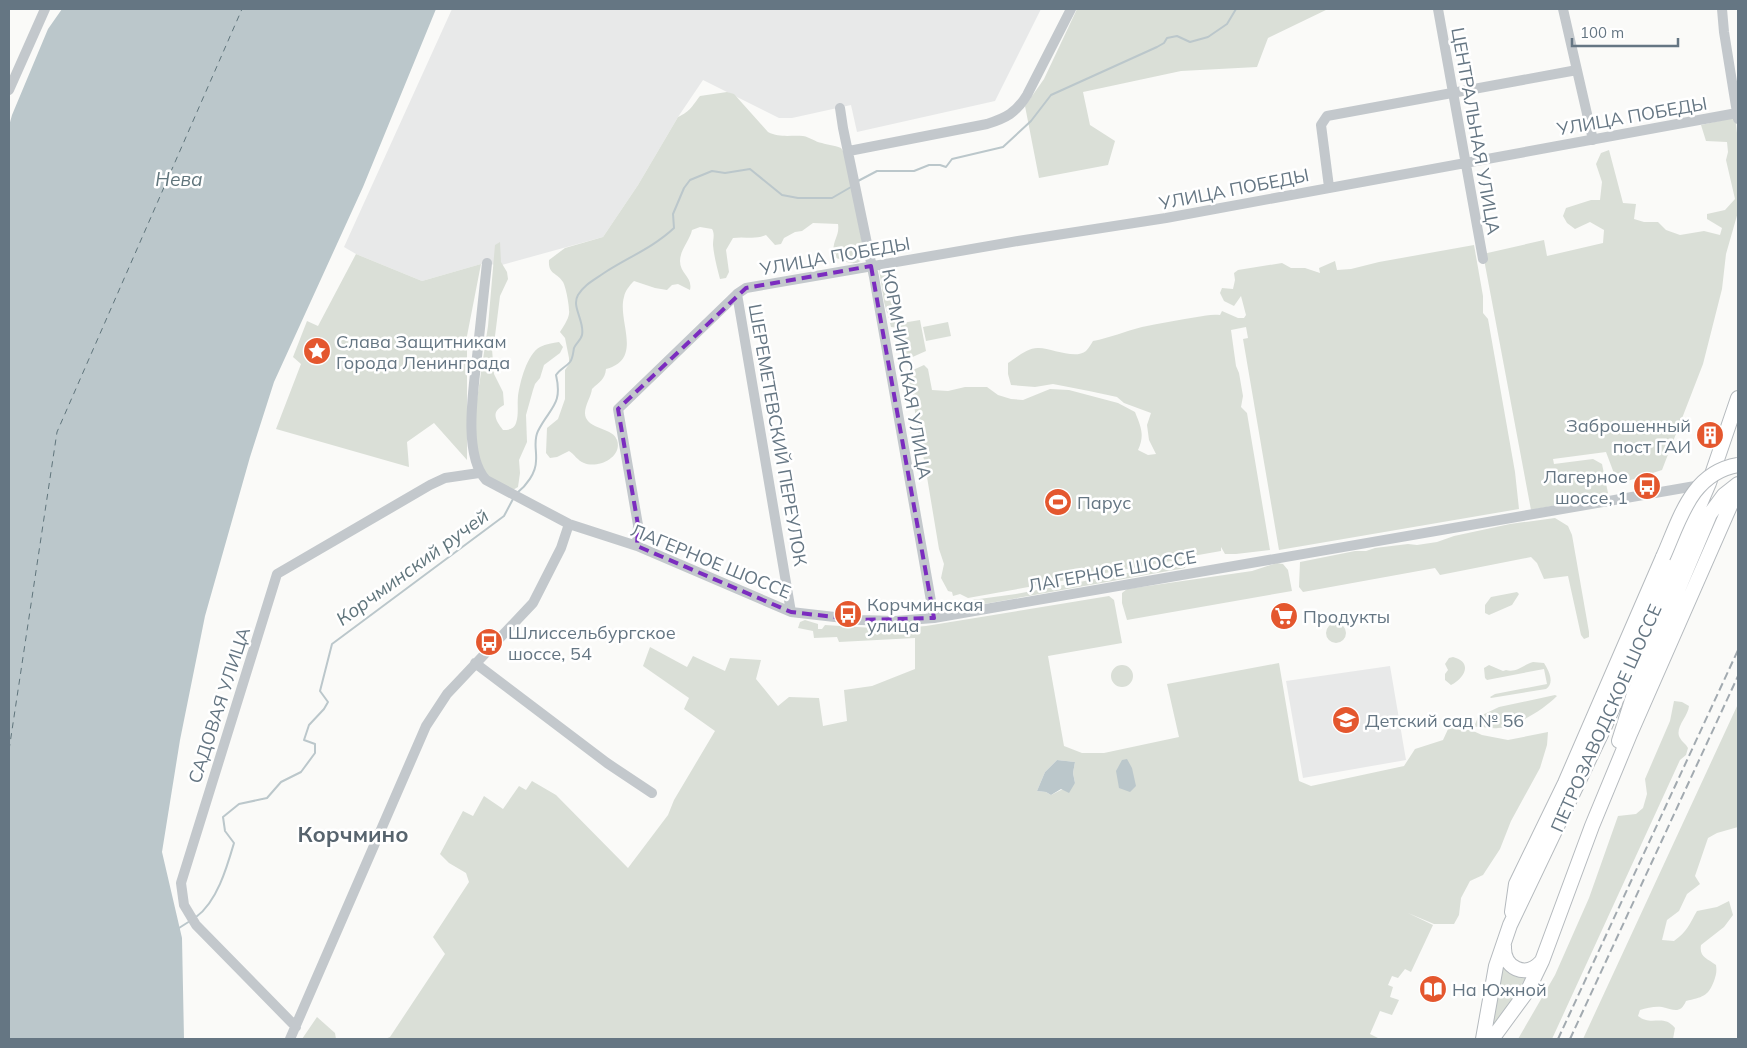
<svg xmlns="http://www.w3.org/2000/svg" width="1747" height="1048" font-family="Mulish,sans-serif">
<rect width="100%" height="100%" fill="#fafaf8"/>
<path fill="#e8e9e9" d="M452 9H1041L995 101 857 132 851 105 792 118H779L703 80 678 117 638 185 603 237 498 266 487 263 481 264 422 281 356 254 344 247Z
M1390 666 1406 760 1303 778 1286 681Z"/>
<path fill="#dadfd7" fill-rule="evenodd" d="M1077 9H1328L1268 38 1257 67 1181 71 1083 92 1090 125 1115 141 1108 165 1039 178 1025 106 1044 79Z
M727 92 734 94 768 132C780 138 790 135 803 136 810 137 815 142 822 143 828 145 834 145 841 148L845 154 864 252C862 270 846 262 834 257 831 240 840 237 838 224L813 223 802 231 795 232 784 238 781 244 775 245 766 235C755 240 745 236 733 238L726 250 729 272 726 278 720 279C717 268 714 256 713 245 713 239 715 234 712 229L700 227 692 230C690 240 680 250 680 261 680 274 693 277 690 290L678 284 672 285 667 290 655 288 634 281C630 285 625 291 624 297 617 321 644 359 606 369 605 380 599 382 592 389 591 398 582 409 586 418 592 430 613 428 617 440 623 457 598 469 584 463 578 461 574 454 569 451L557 457 550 458 546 453 547 428 558 419 565 399V370L569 364V358L565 338 560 332C563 327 568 320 569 314 570 308 566 287 563 282 557 272 548 275 549 260L565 248 603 237 638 185 678 117C691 111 692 106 700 96Z
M1732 118 1736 123 1738 143V212L1726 254 1722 289 1703 364 1662 470 1618 484 1606 452 1553 459 1554 464 1593 459 1602 464 1608 493 1603 496 1531 510 1483 254 1544 240 1547 256 1603 243 1604 230 1590 222 1575 229 1567 223 1563 216 1566 208 1591 200H1600L1602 182 1596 164 1601 153 1609 150 1623 203 1636 204 1634 219 1644 222H1658L1666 230 1680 235 1704 231 1720 235 1722 228 1707 219V214L1725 210 1735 199 1726 160 1728 152 1727 142 1706 141 1701 125Z
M500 242 501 262 507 272 508 279 500 296 495 336 492 349 494 374 503 392 504 405C490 412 496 421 503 430 509 430 514 429 516 423 519 414 517 405 518 396 520 382 527 354 540 347 546 344 553 343 559 342L563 347 560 353 544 365 540 378 535 384 533 390 526 415 527 442 519 460 520 473 518 487 513 490 488 479 481 467 475 440 474 419 488 326 495 245Z
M1474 245 1483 296V313L1488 319 1515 472 1519 509 1279 550 1243 339 1248 338 1246 327 1231 330 1236 366 1239 373 1243 396 1241 407 1247 413 1270 550 1236 554H1225L1221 547V551L1187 557V553L1182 554V559L968 598 960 594 953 596 952 592 948 591 941 578 944 564 939 549 925 465 916 420 913 396 908 377 913 370 924 365 928 369 932 390 948 391 965 387H987L998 395 1011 399 1023 400 1050 389 1069 390 1118 403 1135 412C1141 427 1145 435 1138 450L1148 455 1156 454 1149 440 1147 425 1151 413 1124 403 1117 397 1089 391 1053 384 1035 387 1011 385 1008 374V363C1016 358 1028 347 1039 348 1051 348 1075 360 1086 351 1089 348 1091 344 1093 341 1110 338 1125 331 1142 327 1160 323 1179 320 1197 317 1205 316 1211 314 1220 315L1222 311 1238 318H1244L1246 315 1241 296 1234 306 1224 301 1220 293 1222 288 1233 289 1235 280 1234 273 1238 270 1282 263 1291 268H1305L1320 273 1319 268 1335 261 1337 270 1351 269 1379 262Z
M356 254 422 281 481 264 467 336V460L434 423 407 442 409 467 276 429 301 364 293 357 307 321 318 326Z
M884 267 896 324 920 320 926 351 908 359 904 355 899 328 891 327 884 302 879 269Z
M948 322 951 336 926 341 923 327Z
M1555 518 1568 526 1572 535 1589 632V637L1584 639 1581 635 1568 576 1544 579 1537 563 1531 557 1440 575 1435 568 1303 592 1299 587 1300 562 1355 551H1366L1375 548 1408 544 1417 545 1437 542 1454 536 1510 524Z
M1185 562 1186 565 1185 568 945 611 942 608 957 602 1016 594Z
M1277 563 1283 564 1288 570 1292 591 1127 620 1122 603V593L1127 589 1252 571Z
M1517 592 1519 594 1512 605 1489 615 1485 613V605L1491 597Z
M1109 596 1114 600 1122 643 1048 656 1064 746 1082 753H1104L1179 737 1167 684 1279 663 1299 781 1311 786 1404 766 1415 749 1443 740 1449 727 1461 730H1471L1482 735 1508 740 1548 732 1547 745 1540 768 1511 821 1500 849 1483 875 1470 881 1461 898 1459 915 1454 924H1434L1408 913 1433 925 1411 972 1405 969 1398 978 1392 976 1388 985 1393 987 1390 997 1399 1000 1392 1015 1380 1011 1370 1034 1380 1039H385L390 1037 445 954 433 937 469 882 466 873 449 863 440 854 463 811 473 816 484 796 503 809 519 786 526 790 532 781 556 795 628 868 668 815 674 800 715 731 684 709 689 698 643 666 650 647 687 667 693 656 725 671 730 658 761 660 756 679 778 706 789 697 819 698 823 726 847 721 844 690 872 686 915 669V638L839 642 837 637 814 638 813 631 798 628 800 622 805 620 818 624V629H822L825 625 890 629 926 626ZM1057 760 1075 762 1073 773 1075 783 1051 795 1046 792 1037 791 1045 772Z
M1326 633a10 10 0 1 1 20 0a10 10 0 1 1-20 0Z
M1453 657C1473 662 1465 678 1451 685L1445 680V674L1448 670 1445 664 1449 658Z
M1533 662 1544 663C1549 671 1555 683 1546 689L1491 698 1490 697 1495 694 1547 684 1544 669 1487 680 1485 678 1484 668 1489 665 1503 671 1506 670C1516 673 1523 665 1533 662Z
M1111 676a11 11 0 1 1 22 0a11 11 0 1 1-22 0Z
M1555 695 1557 696C1544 709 1518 726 1498 728 1490 729 1483 726 1474 727L1478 717 1499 707Z
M1674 701 1682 702 1689 706C1688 717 1674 728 1680 738 1682 742 1686 744 1688 748L1686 755 1680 760 1552 1039H1518L1555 975 1589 898 1618 816 1636 814 1643 808 1647 794 1645 779 1670 721Z
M1738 704V827L1717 833 1708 838 1695 876 1700 884 1687 894 1679 911 1667 920 1662 940 1674 941C1687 932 1690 923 1697 911L1717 907 1729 901 1733 915 1724 927 1701 945C1699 957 1707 958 1716 965 1717 972 1716 975 1714 981 1708 997 1702 997 1686 1001 1680 1015 1673 1009 1662 1007 1655 1006 1647 1008 1640 1010L1638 1016C1652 1027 1663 1013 1675 1028L1673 1039H1583Z
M1502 963 1528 974 1498 1022 1495 1023 1492 1021Z
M317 1017 335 1033 336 1039H302Z"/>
<path fill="#bbc7cb" d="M62 9H436L363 187 274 382 250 457 205 616 180 740 162 852 182 938 184 1039H9V126L12 115 48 29Z
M1127 759 1132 768 1136 786 1130 792 1119 788 1116 771 1122 760Z
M1057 760 1075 762 1073 773 1075 783 1069 793 1061 789 1051 795 1046 792 1037 791 1045 772Z"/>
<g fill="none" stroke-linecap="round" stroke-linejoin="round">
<path stroke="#bbc7cb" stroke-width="2" d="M858 181 877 171H914L929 165H940L946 167 952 159 1003 147 1031 121 1051 95 1157 47 1164 43 1167 38 1177 36 1190 42 1208 37 1227 24 1236 9
M517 493C526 486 536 473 536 461 537 450 533 441 538 431 550 407 563 405 556 375 560 369 566 367 570 362 573 358 573 353 574 348 576 343 581 340 582 335 585 321 571 307 578 295 584 285 594 280 604 273 627 258 654 247 674 228L673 214 684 188 690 180 712 171 725 173 750 169 782 195 798 198H832L851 187
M196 917C217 902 227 867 234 843L225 831 223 817 239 804 267 798 281 782 301 772 315 753V744L304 740 309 725 324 709 328 702 320 691 332 644 504 516 513 499
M179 928 190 921"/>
<path stroke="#60757c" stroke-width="1" stroke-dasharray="6 5" stroke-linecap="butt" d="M9 750 57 432 242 9"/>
<g stroke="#b5babe" stroke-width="16">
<path id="major" d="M1619 741 1634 694 1710 514 1724 495 1738 484
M1512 912 1516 884 1565 783 1663 557
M1504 946C1503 968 1526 979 1541 962
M1483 1039 1496 966 1510 925 1604 728 1709 483 1738 398
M1492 1039 1528 990 1542 961 1592 826 1630 734 1738 488"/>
</g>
<path stroke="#c3c8cc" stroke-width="10" d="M1438 9 1483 259
M1563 9 1593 140
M1722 9 1724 32 1738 119
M9 90 45 9
M840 108 843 128 874 277 934 618
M849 151 987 124C1006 118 1016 113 1027 95L1071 9
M1329 187 1321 125 1327 116 1577 70
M487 263C484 291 481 319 478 347 475 381 461 453 486 480L569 524 637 546 791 612 861 620 895 621 934 618 1701 485
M737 294 791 612
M637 546 638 525 618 409 737 294 746 288 1018 241 1166 218 1737 113
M475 663 607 763 652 793
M296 1027 196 925 184 905 181 883 277 574 430 485 445 478 479 473
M290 1039 426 726 447 694 533 603 561 548 569 524"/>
<use href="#major" stroke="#fff" stroke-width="14"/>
<path stroke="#a2aab0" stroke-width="2" stroke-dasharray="8 4" stroke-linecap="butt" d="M1558 1039 1738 650
M1570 1039 1738 676"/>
<g stroke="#b5babe" stroke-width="16" stroke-linecap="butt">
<path id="major-bridge" d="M1663 557C1680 519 1691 473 1738 465"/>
</g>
<use href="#major-bridge" stroke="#fff" stroke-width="14"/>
</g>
<path fill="none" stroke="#7b2cbf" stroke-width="4" stroke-dasharray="10 6" stroke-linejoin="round" d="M871 266 934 618 861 620 791 612 637 546 638 525 618 409 746 288Z"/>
<defs>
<g id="sight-disc" transform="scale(1.4375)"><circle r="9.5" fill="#e4572e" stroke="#fff"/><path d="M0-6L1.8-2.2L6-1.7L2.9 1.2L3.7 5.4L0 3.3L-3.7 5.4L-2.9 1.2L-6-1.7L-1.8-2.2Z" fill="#fff"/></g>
<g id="building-disc" transform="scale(1.4375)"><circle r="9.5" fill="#e4572e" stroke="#fff"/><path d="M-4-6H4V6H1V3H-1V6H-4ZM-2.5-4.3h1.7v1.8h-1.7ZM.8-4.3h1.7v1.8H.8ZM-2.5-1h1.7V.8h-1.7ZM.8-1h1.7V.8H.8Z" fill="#fff"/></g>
<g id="bus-disc" transform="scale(1.4375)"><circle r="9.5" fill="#e4572e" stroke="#fff"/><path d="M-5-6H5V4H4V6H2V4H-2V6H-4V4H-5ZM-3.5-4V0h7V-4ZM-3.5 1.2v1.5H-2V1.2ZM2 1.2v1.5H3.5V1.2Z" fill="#fff"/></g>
<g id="stadium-disc" transform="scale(1.4375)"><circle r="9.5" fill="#e4572e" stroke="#fff"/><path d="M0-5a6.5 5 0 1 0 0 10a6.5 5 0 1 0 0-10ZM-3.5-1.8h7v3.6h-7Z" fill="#fff"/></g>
<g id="supermarket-disc" transform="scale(1.4375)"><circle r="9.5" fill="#e4572e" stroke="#fff"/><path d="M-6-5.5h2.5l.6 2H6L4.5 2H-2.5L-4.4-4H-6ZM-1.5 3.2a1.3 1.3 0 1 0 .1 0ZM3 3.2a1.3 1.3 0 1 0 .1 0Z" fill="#fff"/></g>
<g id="school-disc" transform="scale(1.4375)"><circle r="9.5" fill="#e4572e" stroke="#fff"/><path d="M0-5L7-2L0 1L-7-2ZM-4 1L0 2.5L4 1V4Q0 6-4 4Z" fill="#fff"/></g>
<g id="library-disc" transform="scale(1.4375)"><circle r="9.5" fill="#e4572e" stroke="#fff"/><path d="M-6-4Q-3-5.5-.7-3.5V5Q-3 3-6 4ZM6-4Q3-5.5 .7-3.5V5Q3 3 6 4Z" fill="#fff"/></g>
</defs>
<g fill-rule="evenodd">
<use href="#sight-disc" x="317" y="351"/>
<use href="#building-disc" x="1710" y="435"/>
<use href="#bus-disc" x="1647" y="486"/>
<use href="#stadium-disc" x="1058" y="502"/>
<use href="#bus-disc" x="848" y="614"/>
<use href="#supermarket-disc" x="1284" y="616"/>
<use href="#bus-disc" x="489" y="642"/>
<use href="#school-disc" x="1346" y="720"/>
<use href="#library-disc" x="1433" y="989"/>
</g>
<g text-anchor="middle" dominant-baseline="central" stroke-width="5" stroke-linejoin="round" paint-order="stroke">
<g font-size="18" fill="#657683" stroke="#fff">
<text transform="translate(1632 116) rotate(-10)">УЛИЦА ПОБЕДЫ</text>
<text transform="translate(1476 131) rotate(80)">ЦЕНТРАЛЬНАЯ УЛИЦА</text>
<text transform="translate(1234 189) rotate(-11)">УЛИЦА ПОБЕДЫ</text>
<text transform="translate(835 256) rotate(-10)">УЛИЦА ПОБЕДЫ</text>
<text transform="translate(907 374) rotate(80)">КОРМЧИНСКАЯ УЛИЦА</text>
<text transform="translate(778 435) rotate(80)">ШЕРЕМЕТЕВСКИЙ ПЕРЕУЛОК</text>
<text transform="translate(711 561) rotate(22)">ЛАГЕРНОЕ ШОССЕ</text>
<text transform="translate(1112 571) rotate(-10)">ЛАГЕРНОЕ ШОССЕ</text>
<text transform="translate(219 705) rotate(-72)">САДОВАЯ УЛИЦА</text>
<text transform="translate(1606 718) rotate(-66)">ПЕТРОЗАВОДСКОЕ ШОССЕ</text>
</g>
<g font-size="18" fill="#657683" stroke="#fff" text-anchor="start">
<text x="336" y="341">Слава Защитникам<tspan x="336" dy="21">Города Ленинграда</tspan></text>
<text x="1691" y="425" text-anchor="end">Заброшенный<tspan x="1691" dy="21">пост ГАИ</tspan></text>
<text x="1628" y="476" text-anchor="end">Лагерное<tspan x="1628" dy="21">шоссе, 1</tspan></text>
<text x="1077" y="502">Парус</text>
<text x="867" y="604">Корчминская<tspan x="867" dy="21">улица</tspan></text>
<text x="1303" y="616">Продукты</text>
<text x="508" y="632">Шлиссельбургское<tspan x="508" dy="21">шоссе, 54</tspan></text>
<text x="1365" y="720">Детский сад № 56</text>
<text x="1452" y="989">На Южной</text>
</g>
<g font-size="19" font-style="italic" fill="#60757c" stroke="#fff">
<text x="179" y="179">Нева</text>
<text transform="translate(412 567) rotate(-36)">Корчминский ручей</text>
</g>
<g font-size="22" font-weight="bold" fill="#57646e" stroke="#fff">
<text x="353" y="834">Корчмино</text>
</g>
</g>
<rect width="1747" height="1048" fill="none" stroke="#657683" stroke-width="20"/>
<path d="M1572 38v8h106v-8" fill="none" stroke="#657683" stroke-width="2.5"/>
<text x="1580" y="38" font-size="15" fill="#657683" stroke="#ffffff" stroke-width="4" paint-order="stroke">100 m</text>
</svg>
